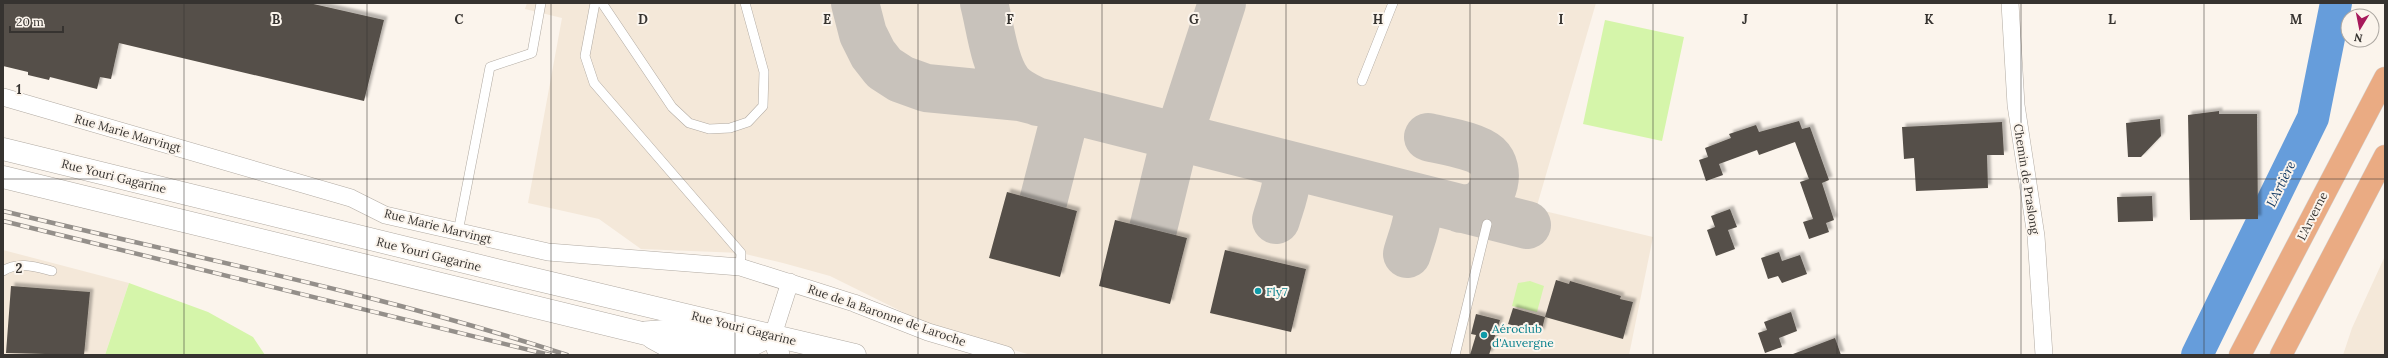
<svg xmlns="http://www.w3.org/2000/svg" width="2388" height="358" font-family="Lora,serif">
<defs>
<filter id="shadow"><feDropShadow dx="3.5" dy="-3.5" stdDeviation="1" flood-color="#0004"/></filter>
</defs>
<rect width="100%" height="100%" fill="#fbf4ec"/>
<path fill="#f4e8d9" d="M527 3H1596L1536 209 1653 237 1629 355H1031L931 326 830 276 783 263 741 253 641 249 599 219 528 203 562 18 525 9Z
M3 250 129 283 105 355H3Z
M2385 256V355H2343L2352 328Z"/>
<path fill="#d5f5aa" d="M1605 20 1684 37 1662 141 1583 124Z
M1530 281 1544 286 1537 312 1512 306 1518 283Z
M129 283 208 312 253 337 265 355H105Z"/>
<g fill="none" stroke-linecap="round" stroke-linejoin="round">
<path stroke="#669ddb" stroke-width="32" d="M2197 355 2313 118 2336 3"/>
<path stroke="#c8c2bb" stroke-width="48" d="M855 3 863 34 873 54 884 68 901 79 926 88 1020 97 1527 225
M984 3C990 26 994 63 1008 82 1015 92 1028 97 1038 102
M1162 133 1175 131 1183 123 1222 3
M1428 137C1443 141 1475 145 1487 156 1502 170 1494 198 1477 206 1472 208 1466 208 1461 209
M1043 202 1064 120 1070 113 1078 112
M1276 220C1280 204 1295 174 1279 163
M1153 229 1173 147 1171 139 1162 133
M1407 254C1411 238 1426 207 1411 196"/>
</g>
<path fill="#554f48" filter="url(#shadow)" d="M3 3H309L384 20 364 101 119 43 111 79 100 77 97 89 50 77 49 80 28 75V72L3 66Z
M2219 111V114H2257L2258 219 2190 220 2188 115Z
M2160 119 2161 136 2141 157H2128L2126 123Z
M1799 121 1802 129 1810 127 1829 180 1822 183 1834 220 1826 223 1829 232 1809 239 1803 222 1813 219 1800 182 1809 179 1795 142 1759 155 1757 150 1719 164 1723 175 1706 181 1699 160 1708 157 1705 148 1731 138 1729 134 1756 125 1759 132Z
M2002 122 2004 155H1987L1988 188 1916 191 1914 158 1904 159 1902 127Z
M1007 192 1077 211 1060 277 989 258Z
M2152 196 2153 221 2118 222 2117 197Z
M1730 209 1737 227 1728 230 1735 249 1716 256 1707 230 1715 227 1711 216Z
M1115 220 1187 238 1170 304 1099 286Z
M1225 250 1306 269 1291 332 1210 313Z
M1779 252 1782 261 1800 255 1807 274 1782 283 1778 276 1768 279 1761 258Z
M1556 280 1569 284 1570 281 1621 296 1620 299 1633 302 1623 339 1545 317Z
M11 286 90 292 84 355 6 353Z
M1513 308 1545 317 1541 333 1508 324Z
M1791 312 1797 331 1779 338 1782 347 1765 353 1758 333 1767 330 1764 322Z
M1476 314 1500 320 1489 355H1470L1476 335 1471 334Z
M1835 338 1841 355H1793V354Z"/>
<g fill="none" stroke-linecap="round" stroke-linejoin="round">
<g stroke="#b1aaa2" stroke-width="10">
<path id="service" d="M595 3 585 56 594 83 741 253 740 267
M602 3 672 107 689 123 709 129 730 128 748 122 763 106 764 72 745 3
M1362 81 1393 3
M458 232 490 67 532 53 541 3
M3 271C18 261 36 267 52 271
M1455 355 1487 224"/>
</g>
<g stroke="#b1aaa2" stroke-width="18">
<path id="minor" d="M2010 3 2016 105 2036 236 2044 355
M3 97 351 198 385 215 548 252 740 267 854 303 928 332 1006 355
M773 335 790 282"/>
</g>
<g stroke="#b1aaa2" stroke-width="22">
<path id="tertiary" d="M645 332 685 329 751 346 773 335 779 355
M652 338 683 355"/>
</g>
<g stroke="#b1aaa2" stroke-width="23">
<path id="secondary" d="M3 149 513 274 855 355
M3 177 732 355"/>
</g>
<g stroke="#d3d2d1" stroke-width="23">
<path id="motorway" d="M2240 355 2385 78
M2281 355 2385 156"/>
</g>
<use href="#service" stroke="#fff" stroke-width="9"/>
<use href="#minor" stroke="#fff" stroke-width="17"/>
<use href="#tertiary" stroke="#fff" stroke-width="21"/>
<use href="#secondary" stroke="#fff" stroke-width="22"/>
<use href="#motorway" stroke="#eaab83" stroke-width="22"/>
<g stroke="#948f8a" stroke-width="4.5">
<path id="rail" d="M3 211C191 257 383 294 567 355
M3 221 550 355"/>
</g>
<use href="#rail" stroke="#fbf4ec" stroke-width="3" stroke-dasharray="9" stroke-linecap="butt"/>
</g>
<path fill="none" stroke="#363330" stroke-width="1" stroke-opacity="0.55" d="M184 3V355M367 3V355M551 3V355M735 3V355M918 3V355M1102 3V355M1286 3V355M1470 3V355M1653 3V355M1837 3V355M2021 3V355M2204 3V355M3 179H2385"/>
<g fill="#0f9aa8" stroke="#fbf4ec" stroke-width="1.5">
<circle cx="1258" cy="291" r="4"/>
<circle cx="1484" cy="335" r="4"/>
</g>
<g text-anchor="middle" dominant-baseline="central" stroke-width="4" stroke-linejoin="round" paint-order="stroke">
<g font-size="12" fill="#363330" stroke="#fbf4ec">
<text transform="translate(128 133) rotate(16)">Rue Marie Marvingt</text>
<text transform="translate(114 176) rotate(14)">Rue Youri Gagarine</text>
<text transform="translate(2027 179) rotate(81)">Chemin de Praslong</text>
<text transform="translate(2312 216) rotate(-63)">L'Arverne</text>
<text transform="translate(438 226) rotate(14)">Rue Marie Marvingt</text>
<text transform="translate(429 254) rotate(14)">Rue Youri Gagarine</text>
<text transform="translate(887 315) rotate(19)">Rue de la Baronne de Laroche</text>
<text transform="translate(744 328) rotate(14)">Rue Youri Gagarine</text>
</g>
<g font-size="12" fill="#0d838f" stroke="#fbf4ec" text-anchor="start">
<text x="1266" y="291">Fly7</text>
<text x="1492" y="328">Aéroclub<tspan x="1492" dy="14">d'Auvergne</tspan></text>
</g>
<g font-size="13" font-style="italic" fill="#133a63" stroke="#fbf4ec">
<text transform="translate(2281 184) rotate(-64)">L'Artière</text>
</g>
</g>
<g font-size="13" text-anchor="middle" font-weight="bold" fill="#363330" stroke="#fbf4ec" stroke-width="4" stroke-linejoin="round" paint-order="stroke">
<text x="276" y="24">B</text>
<text x="459" y="24">C</text>
<text x="643" y="24">D</text>
<text x="827" y="24">E</text>
<text x="1010" y="24">F</text>
<text x="1194" y="24">G</text>
<text x="1378" y="24">H</text>
<text x="1561" y="24">I</text>
<text x="1745" y="24">J</text>
<text x="1929" y="24">K</text>
<text x="2112" y="24">L</text>
<text x="2296" y="24">M</text>
<text x="19" y="94">1</text>
<text x="19" y="273">2</text>
</g>
<rect width="2388" height="358" fill="none" stroke="#363330" stroke-width="8"/>
<g transform="translate(2360 28) rotate(190)"><circle r="19" fill="#fbf4ec" stroke="#aca7a1"/>
<path d="M0-3L7 15L0 10L-7 15Z" fill="#a7195b"/>
<text y="-6" font-size="11" font-weight="bold" text-anchor="middle" fill="#363330">N</text>
</g>
<path d="M10 26v6h53v-6" fill="none" stroke="#363330" stroke-width="2"/>
<text x="16" y="26" font-size="12" fill="#363330" stroke="#fbf4ec" stroke-width="3" paint-order="stroke">20 m</text>
</svg>
